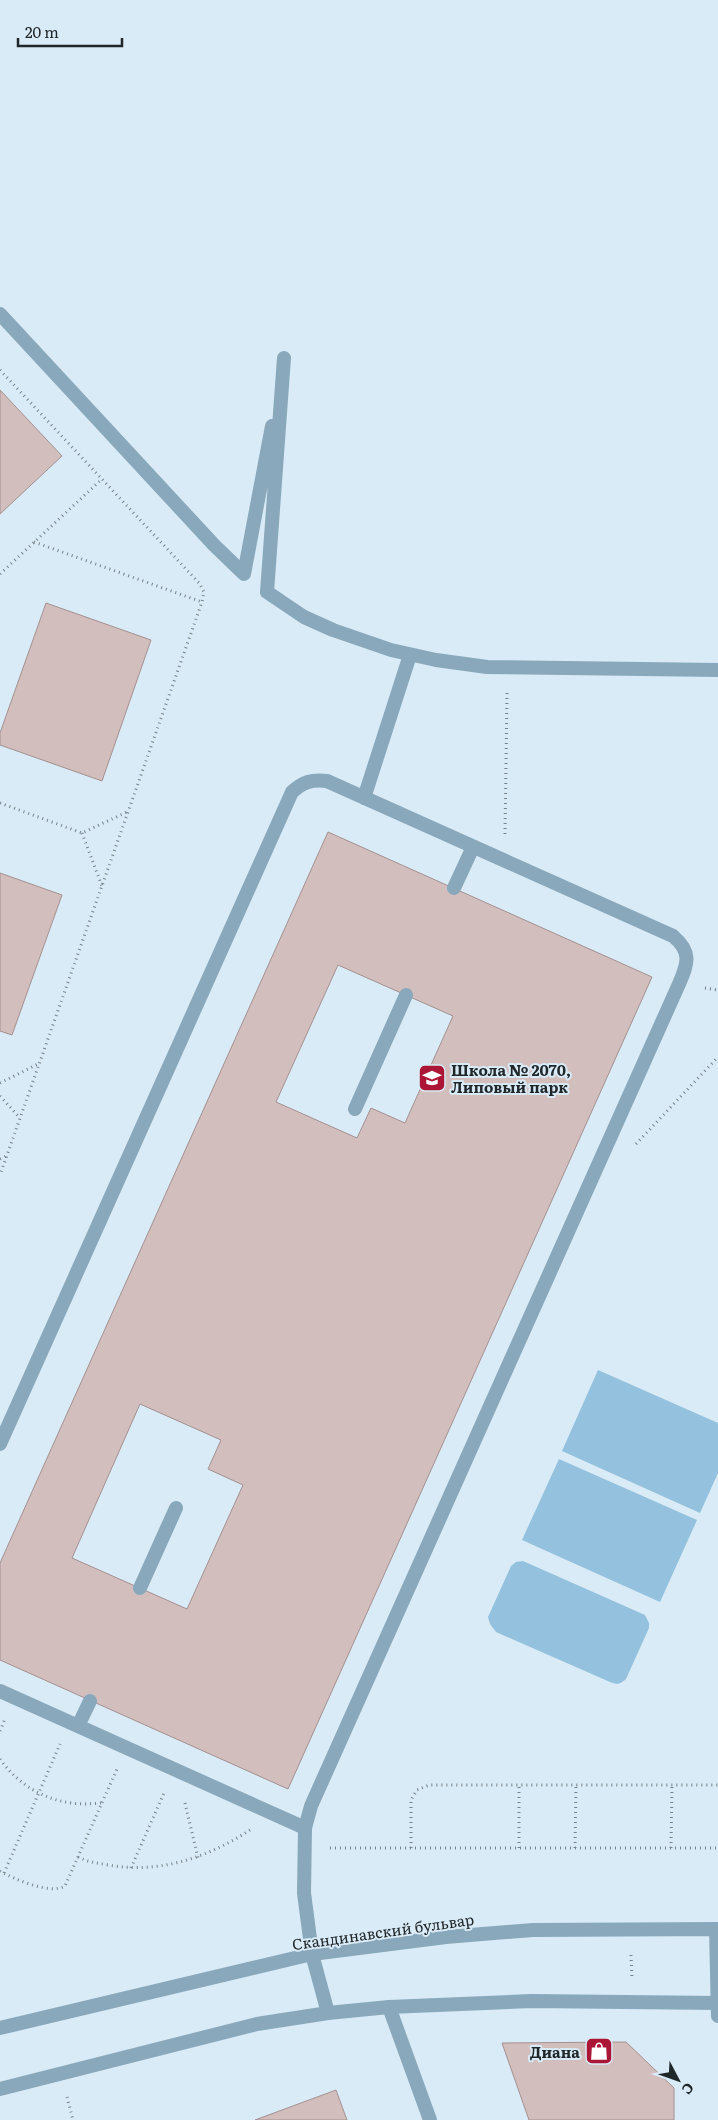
<svg xmlns="http://www.w3.org/2000/svg" width="718" height="2120" font-family="Literata,serif">
<rect width="100%" height="100%" fill="#d9ebf6"/>
<path fill="#94c1dd" d="M598 1370 718 1423V1473L700 1513 562 1451Z
M559 1459 697 1520 660 1602 522 1540Z
M523 1561 645 1615 649 1623V1628L626 1679C621 1684 617 1685 610 1682L496 1632 490 1624 488 1617 511 1566 516 1562Z"/>
<path fill="#d3bebe" stroke="#a49090" fill-rule="evenodd" d="M0 390 62 456 0 514Z
M46 603 151 640 102 781 0 745V733Z
M328 832 652 977 288 1789 0 1660V1563ZM338 965 453 1016 405 1123 371 1108 357 1138 276 1102ZM140 1404 221 1440 208 1469 243 1485 187 1609 72 1558Z
M0 873 62 895 12 1035 0 1031Z
M626 2042 674 2088V2120H529L502 2043Z
M336 2090 347 2120H255Z"/>
<g fill="none" stroke-linecap="round" stroke-linejoin="round">
<path stroke="#77838a" stroke-width="3" stroke-dasharray="1 4" stroke-linecap="butt" d="M0 370 200 584 204 592 202 602 0 1175
M34 542 202 602
M0 574 102 479
M0 803 82 833 127 812
M82 833 102 886
M505 834 507 693
M705 988 718 990
M0 1083 40 1063
M0 1096 20 1118
M636 1144 718 1057
M0 1159 6 1156
M0 1731 5 1719
M0 1759C24 1793 61 1808 101 1803
M185 1803 198 1858
M330 1848H718
M411 1848V1800L417 1790 429 1785H718
M519 1848V1785
M575 1848 576 1785
M671 1848 672 1785
M78 1857C88 1862 97 1863 108 1865 159 1874 207 1858 250 1830
M131 1868 164 1793
M0 1871C14 1879 50 1895 65 1886L117 1769
M4 1873 60 1744
M631 1955 632 1979
M67 2097 73 2120"/>
<path stroke="#89a8bb" stroke-width="14" d="M0 314 214 545 244 574 272 426
M284 358 267 592 304 617 333 630 391 650 436 660 487 667 718 670
M364 798 410 655
M454 888 473 847
M355 1109 406 995
M0 1444 292 792C303 782 312 779 327 781L673 936C692 952 688 963 679 984L311 1806 305 1828 0 1691
M140 1588 176 1508
M78 1726 90 1701
M305 1828 304 1893 312 1954 328 2013
M389 2007 430 2120"/>
<path stroke="#89a8bb" stroke-width="14" d="M716 1929 718 2016
M0 2028 312 1954 446 1937 533 1930 718 1929
M0 2089 257 2024 328 2013 389 2007 531 2001 718 2003"/>
</g>
<defs>
<g id="school-square" transform="scale(1.4375)"><rect x="-9" y="-9" width="18" height="18" rx="4" fill="#ab1536" stroke="#d9ebf6"/><path d="M0-5L7-2L0 1L-7-2ZM-4 1L0 2.5L4 1V4Q0 6-4 4Z" fill="#fff"/></g>
<g id="shop-square" transform="scale(1.4375)"><rect x="-9" y="-9" width="18" height="18" rx="4" fill="#ab1536" stroke="#d9ebf6"/><path d="M-5-2.5h2.3a2.7 3.5 0 0 1 5.4 0H5L5.5 6h-11ZM-1.5-2.5h3a1.5 2.3 0 0 0-3 0Z" fill="#fff"/></g>
</defs>
<g fill-rule="evenodd">
<use href="#school-square" x="432" y="1078"/>
<use href="#shop-square" x="599" y="2051"/>
</g>
<g text-anchor="middle" dominant-baseline="central" stroke-width="4" stroke-linejoin="round" paint-order="stroke">
<g font-size="15" font-weight="bold" fill="#20272b" stroke="#d9ebf6" text-anchor="start">
<text x="451" y="1069">Школа № 2070,<tspan x="451" dy="17">Липовый парк</tspan></text>
<text x="580" y="2051" text-anchor="end">Диана</text>
</g>
<g font-size="15" fill="#20272b" stroke="#d9ebf6">
<text transform="translate(383 1931) rotate(-8)">Скандинавский бульвар</text>
</g>
</g>
<g transform="translate(678 2080) rotate(131)" stroke="#d9ebf6" stroke-width="4" paint-order="stroke">
<path d="M0-4L9 19L0 12L-9 19Z" fill="#20272b"/>
<text y="-8" font-size="14" font-weight="bold" text-anchor="middle" fill="#20272b">С</text>
</g>
<path d="M18 38v8h104v-8" fill="none" stroke="#20272b" stroke-width="2.5"/>
<text x="25" y="38" font-size="15" fill="#20272b" stroke="#d9ebf6" stroke-width="4" paint-order="stroke">20 m</text>
</svg>
